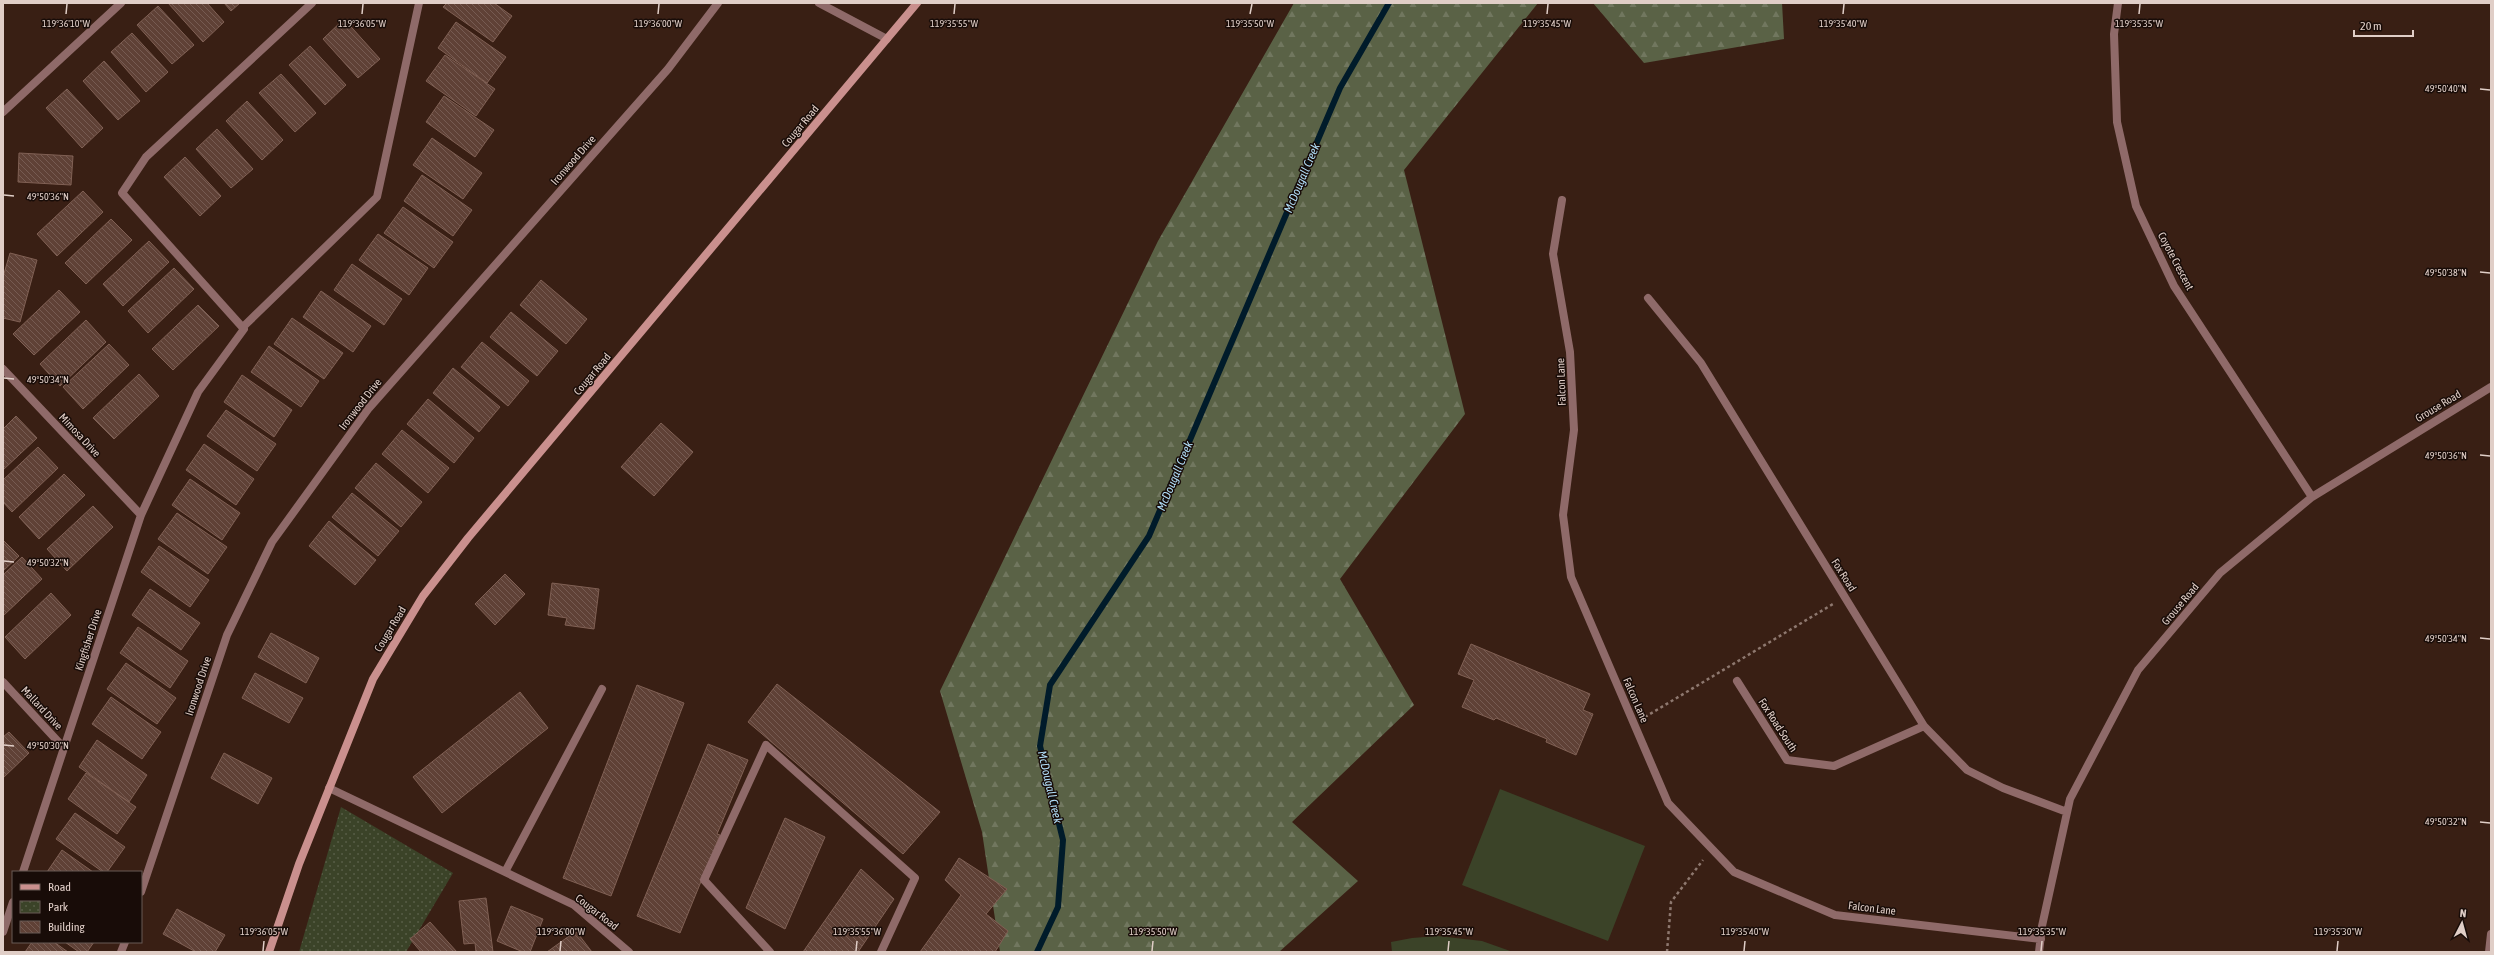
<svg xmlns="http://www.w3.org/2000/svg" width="2494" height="955" font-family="'Asap Condensed',sans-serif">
<defs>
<pattern id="forest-firs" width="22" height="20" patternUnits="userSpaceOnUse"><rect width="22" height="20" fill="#5a6246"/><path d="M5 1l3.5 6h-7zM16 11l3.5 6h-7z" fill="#71775f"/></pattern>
<pattern id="park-dots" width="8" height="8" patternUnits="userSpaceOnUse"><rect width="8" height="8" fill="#3b4328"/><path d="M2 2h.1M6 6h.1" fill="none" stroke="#575d46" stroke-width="1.8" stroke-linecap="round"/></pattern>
<pattern id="building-back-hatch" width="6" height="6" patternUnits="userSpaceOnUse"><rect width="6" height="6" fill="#5f4136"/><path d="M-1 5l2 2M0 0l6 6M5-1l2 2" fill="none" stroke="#765b52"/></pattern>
</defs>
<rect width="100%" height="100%" fill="#391f14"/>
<path fill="#3b4328" d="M1500 789 1645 846 1608 941 1462 885Z
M1438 936 1482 941 1513 952H1392L1391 942 1412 938Z"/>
<path fill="url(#forest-firs)" d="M1294 3H1538L1404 170 1465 414 1340 579 1414 705 1292 822 1358 881 1279 952H1000L982 832 940 691 1158 241Z
M1593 3H1782L1784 39 1644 63Z"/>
<path fill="url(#park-dots)" d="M341 807 453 873 406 952H299Z"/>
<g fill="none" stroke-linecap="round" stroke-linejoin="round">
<path stroke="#001b2a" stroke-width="6" d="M1037 952 1058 907 1063 840 1040 746 1050 685 1149 536 1340 88 1389 3"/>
</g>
<path fill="url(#building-back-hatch)" stroke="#806054" d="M168 3H207L224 22 203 42Z
M224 3H240L231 11Z
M447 3H494L512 16 493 42 443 7Z
M158 6 194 45 172 64 137 25Z
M344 19 380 59 358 78 323 39Z
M456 22 506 57 487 83 438 48Z
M132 33 168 72 146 92 111 52Z
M310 46 346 85 325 105 289 65Z
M445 55 495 89 476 116 426 81Z
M104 61 140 101 118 120 83 81Z
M281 74 316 113 295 132 259 93Z
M67 89 103 128 82 148 46 108Z
M444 96 494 130 475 157 426 122Z
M247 101 283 140 262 160 226 121Z
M217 129 253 169 231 188 196 149Z
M432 138 482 173 463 199 413 165Z
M19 153 73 156 71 185 18 182Z
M185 157 221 196 200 216 164 177Z
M422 175 472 210 453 236 404 201Z
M83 191 103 212 57 256 37 234Z
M403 207 453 242 434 268 384 233Z
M111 219 132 240 86 284 65 263Z
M378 234 428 268 409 295 359 260Z
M149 241 169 262 123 306 103 284Z
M10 253 37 260 20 322 3 318V277Z
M352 264 402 299 384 325 334 290Z
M174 268 194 289 148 333 128 311Z
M541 280 587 319 566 344 520 305Z
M59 290 80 312 34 355 13 334Z
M321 291 371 326 353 352 303 317Z
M198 305 219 326 173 370 152 349Z
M511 312 558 351 537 376 490 337Z
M292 318 343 353 324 379 274 344Z
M86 320 106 342 60 386 40 364Z
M482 342 529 381 508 406 461 367Z
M109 344 129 365 83 409 63 387Z
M269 346 319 381 301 407 251 372Z
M453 368 500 407 479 432 433 393Z
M139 374 159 396 114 439 93 418Z
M242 375 292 410 274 437 224 402Z
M428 399 474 438 454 463 407 424Z
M226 410 276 444 257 471 207 436Z
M16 416 37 438 3 470V429Z
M661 423 693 452 654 496 621 467Z
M402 430 449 468 428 493 382 454Z
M204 444 254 479 236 505 186 470Z
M38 447 58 468 12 512 3 502V480Z
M376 463 422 502 401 527 355 488Z
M64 474 85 495 39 539 19 517Z
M190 479 240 513 222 540 172 505Z
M352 493 399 531 378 556 332 517Z
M93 506 113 527 67 571 47 549Z
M177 513 227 547 208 574 158 539Z
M329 521 376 560 355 585 309 546Z
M3 540 19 556 3 571Z
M159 546 209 580 190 607 141 572Z
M22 557 42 579 3 616V575Z
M505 574 525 594 495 625 475 604Z
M552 583 599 589 594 629 565 625 567 618 548 615Z
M150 589 200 623 181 650 132 615Z
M51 593 71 615 25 659 5 637Z
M138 627 188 661 170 688 120 653Z
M271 633 319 658 306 683 258 657Z
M1471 644 1590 694 1583 710 1593 714 1576 755 1546 742 1547 739 1496 718 1494 720 1462 707 1474 680 1458 674Z
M126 663 176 698 157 724 107 689Z
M255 673 303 698 289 723 242 698Z
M777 684 940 812 903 854 748 722Z
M637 685 684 703 611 896 563 878Z
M520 692 548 728 442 813 413 777Z
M111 697 161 732 142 759 92 724Z
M9 732 29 753 3 778V737Z
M97 740 147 775 129 802 79 767Z
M708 744 748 760 717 834 720 835 680 933 637 916Z
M224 753 272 778 258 804 211 778Z
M86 773 136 807 117 834 68 799Z
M75 813 125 847 107 872H103L56 839Z
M785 818 825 837 785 929 746 908Z
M62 850 93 872H47Z
M959 858 1007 889 986 914 1008 931 995 952H920L961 895 945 880Z
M861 869 894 899 858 952H803Z
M486 898 493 952H476L475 943 464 944 459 901Z
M511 906 543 919 530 952H523L497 941Z
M177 909 225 935 215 952H196L163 934Z
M430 922 457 952H421L410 939Z
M576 931 592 952H547Z
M32 942H54L68 952H25Z
M65 942H94L87 952H79Z"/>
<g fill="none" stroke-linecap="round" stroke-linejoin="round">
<path stroke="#8e786f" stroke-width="2.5" stroke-dasharray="3 3" stroke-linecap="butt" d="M1645 717 1833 604
M1667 952 1671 902 1703 860"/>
<path stroke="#8f6a69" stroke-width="8" d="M819 3 887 39
M2118 3 2114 34 2117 122 2136 206 2174 286 2312 497
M3 112 121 3
M1562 200 1553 254 1570 352 1574 430 1563 515 1571 577 1668 803 1734 872 1835 915 2041 939
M1648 298 1701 363 1924 726 1967 770 2003 788 2067 812
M244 326 377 197 419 3
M3 369 141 515
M1737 681 1787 760 1834 766 1924 726
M3 682 64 748
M329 788 574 905 629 952
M23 872 141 515 198 392 244 329 122 193 146 157 312 3
M505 872 602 689
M141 892 227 635 272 542 369 408 668 69 718 3
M3 932 13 902
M121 952 125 942
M770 952 704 880 766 745 915 878 881 952
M2039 952 2042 926 2070 799 2138 670 2220 573 2312 497 2491 387
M2489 952 2491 934"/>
<path stroke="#ca908e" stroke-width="8" d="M269 952 299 864 373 679 423 596 468 538 917 3"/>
</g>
<path fill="none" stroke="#e0cec7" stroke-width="1.5" d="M66 14 67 4M362 14 363 4M658 14 659 4M954 14 955 4M1250 14 1252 4M1547 14 1548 4M1843 14 1844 4M2139 14 2140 4M2480 89 2490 90M4 195 14 196M2480 272 2490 273M4 378 14 379M2480 455 2490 456M4 561 14 562M2480 638 2490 639M4 745 14 746M2480 822 2490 823M263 951 264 941M560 951 561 941M856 951 857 941M1152 951 1153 941M1448 951 1449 941M1744 951 1745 941M2041 951 2042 941M2337 951 2338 941"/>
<g text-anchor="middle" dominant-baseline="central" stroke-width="3" stroke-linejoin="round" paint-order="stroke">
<g font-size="11" fill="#e0cec7" stroke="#180c08">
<text transform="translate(800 126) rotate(-50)">Cougar Road</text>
<text transform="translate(573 160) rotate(-49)">Ironwood Drive</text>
<text transform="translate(2176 261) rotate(62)">Coyote Crescent</text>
<text transform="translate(592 374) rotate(-50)">Cougar Road</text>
<text transform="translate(1561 382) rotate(-92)">Falcon Lane</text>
<text transform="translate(360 404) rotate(-52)">Ironwood Drive</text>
<text transform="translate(2438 406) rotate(-31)">Grouse Road</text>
<text transform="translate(80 435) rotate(47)">Mimosa Drive</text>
<text transform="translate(1844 575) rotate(58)">Fox Road</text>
<text transform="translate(2180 604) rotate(-50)">Grouse Road</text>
<text transform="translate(390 629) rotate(-59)">Cougar Road</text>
<text transform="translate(88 640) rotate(-72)">Kingfisher Drive</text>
<text transform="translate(198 686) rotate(-72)">Ironwood Drive</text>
<text transform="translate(1636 700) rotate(67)">Falcon Lane</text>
<text transform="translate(42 708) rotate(47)">Mallard Drive</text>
<text transform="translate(1778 725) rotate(57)">Fox Road South</text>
<text transform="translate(1872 908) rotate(7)">Falcon Lane</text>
<text transform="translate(597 912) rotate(38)">Cougar Road</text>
</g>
<g font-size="12" font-style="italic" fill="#b2dffa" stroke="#180c08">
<text transform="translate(1302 178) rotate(-67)">McDougall Creek</text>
<text transform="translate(1175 476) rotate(-67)">McDougall Creek</text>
<text transform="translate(1050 787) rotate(77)">McDougall Creek</text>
</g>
</g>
<g font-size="10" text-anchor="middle" fill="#e0cec7" stroke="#180c08" stroke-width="3" stroke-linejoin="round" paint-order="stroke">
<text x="66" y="27">119°36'10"W</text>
<text x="362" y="27">119°36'05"W</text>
<text x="658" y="27">119°36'00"W</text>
<text x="954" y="27">119°35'55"W</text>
<text x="1250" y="27">119°35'50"W</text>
<text x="1547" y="27">119°35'45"W</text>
<text x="1843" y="27">119°35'40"W</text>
<text x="2139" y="27">119°35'35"W</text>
<text x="2446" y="92">49°50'40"N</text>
<text x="48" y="200">49°50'36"N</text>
<text x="2446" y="276">49°50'38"N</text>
<text x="48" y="383">49°50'34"N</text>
<text x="2446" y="459">49°50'36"N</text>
<text x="48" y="566">49°50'32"N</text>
<text x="2446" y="642">49°50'34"N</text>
<text x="48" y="749">49°50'30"N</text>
<text x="2446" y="825">49°50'32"N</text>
<text x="264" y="935">119°36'05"W</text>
<text x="561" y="935">119°36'00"W</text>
<text x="857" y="935">119°35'55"W</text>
<text x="1153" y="935">119°35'50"W</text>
<text x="1449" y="935">119°35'45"W</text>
<text x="1745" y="935">119°35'40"W</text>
<text x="2042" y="935">119°35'35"W</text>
<text x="2338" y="935">119°35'30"W</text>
</g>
<rect width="2494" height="955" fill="none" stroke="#e0cec7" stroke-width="8"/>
<rect x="12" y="871" width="130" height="72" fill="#180c08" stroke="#685a54"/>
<rect x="20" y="884" width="20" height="6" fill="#ca908e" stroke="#685a54"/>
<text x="48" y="891" font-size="12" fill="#e0cec7">Road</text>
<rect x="20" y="901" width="20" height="12" fill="url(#park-dots)" stroke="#685a54"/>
<text x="48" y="911" font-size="12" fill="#e0cec7">Park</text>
<rect x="20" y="921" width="20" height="12" fill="url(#building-back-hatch)" stroke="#685a54"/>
<text x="48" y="931" font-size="12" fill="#e0cec7">Building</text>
<g transform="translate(2462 923) rotate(6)" stroke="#180c08" stroke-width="3" paint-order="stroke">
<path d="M0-3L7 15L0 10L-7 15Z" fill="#e0cec7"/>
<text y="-6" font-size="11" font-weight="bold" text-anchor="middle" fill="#e0cec7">N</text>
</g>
<path d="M2354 30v6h59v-6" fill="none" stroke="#e0cec7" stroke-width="2"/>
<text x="2360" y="30" font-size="12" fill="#e0cec7" stroke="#180c08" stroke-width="3" paint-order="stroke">20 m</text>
</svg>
